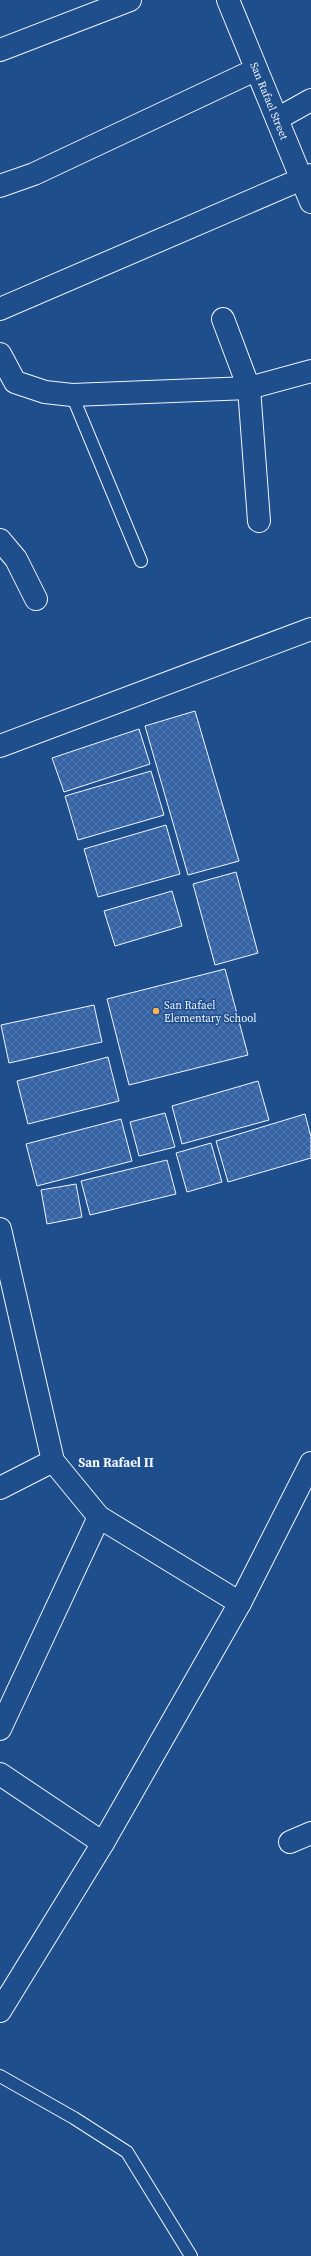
<svg xmlns="http://www.w3.org/2000/svg" width="311" height="2256" font-family="'Source Serif 4',serif">
<defs>
<pattern id="building-cross-hatch" width="8" height="8" patternUnits="userSpaceOnUse"><rect width="8" height="8" fill="#3563a3"/><path d="M0 0l8 8M0 8l8-8" fill="none" stroke="#537ab1"/></pattern>
</defs>
<rect width="100%" height="100%" fill="#1f4e8c"/>
<path fill="url(#building-cross-hatch)" stroke="#f2f6ff" d="M195 711 239 861 188 875 145 726Z
M139 729 150 764 64 792 52 758Z
M151 771 164 815 78 840 65 796Z
M166 825 180 874 98 897 84 849Z
M236 872 258 953 215 965 193 884Z
M172 891 182 926 115 946 104 911Z
M225 969 248 1055 129 1085 107 999Z
M94 1005 102 1042 9 1063 1 1025Z
M108 1057 119 1101 28 1124 17 1081Z
M258 1081 269 1120 182 1144 172 1106Z
M165 1113 175 1147 139 1156 130 1122Z
M305 1114 311 1137V1158L228 1182 216 1141Z
M121 1119 132 1161 37 1186 26 1144Z
M211 1143 222 1182 187 1192 176 1153Z
M167 1160 176 1194 90 1215 81 1181Z
M76 1184 82 1217 47 1224 41 1190Z"/>
<g fill="none" stroke-linecap="round" stroke-linejoin="round">
<g stroke="#f2f6ff" stroke-width="14">
<path id="lane" d="M72 395 141 561
M0 2076 74 2118 127 2152 191 2256"/>
</g>
<g stroke="#f2f6ff" stroke-width="24">
<g id="street">
<path id="s1" d="M228 0 311 202"/>
<path d="M0 50 130 0"/>
<path d="M277 119 311 100"/>
<path d="M0 186 34 174 255 70"/>
<path d="M0 309 311 175"/>
<path d="M223 319 249 388 259 521"/>
<path d="M0 354 15 382 45 392 72 395 249 388 311 371"/>
<path d="M0 540 16 559 36 599"/>
<path d="M0 746 311 629"/>
<path d="M0 1229 53 1461 99 1517 240 1603"/>
<path d="M0 1488 53 1461"/>
<path d="M0 1729 99 1517"/>
<path d="M0 1774 103 1843"/>
<path d="M290 1842 311 1833"/>
</g>
</g>
<g stroke="#f2f6ff" stroke-width="24">
<path id="secondary" d="M0 2011 103 1843 240 1603 311 1463"/>
</g>
<use href="#lane" stroke="#1f4e8c" stroke-width="12"/>
<use href="#street" stroke="#1f4e8c" stroke-width="22"/>
<use href="#secondary" stroke="#1f4e8c" stroke-width="22"/>
</g>
<circle fill="#ffb74d" stroke="#1f4e8c" stroke-width="1.5" cx="156" cy="1011" r="4"/>
<g text-anchor="middle" dominant-baseline="central" stroke-width="3" stroke-linejoin="round" paint-order="stroke">
<g font-size="11" fill="#f2f6ff" stroke="#1f4e8c">
<text stroke="none"><textPath href="#s1" startOffset="109">San Rafael Street</textPath></text>
</g>
<g font-size="11" fill="#f2f6ff" stroke="#1f4e8c" text-anchor="start">
<text x="164" y="1005">San Rafael<tspan x="164" dy="13">Elementary School</tspan></text>
</g>
<g font-size="13" font-weight="bold" fill="#f2f6ff" stroke="#1f4e8c">
<text x="116" y="1462">San Rafael II</text>
</g>
</g>
</svg>
